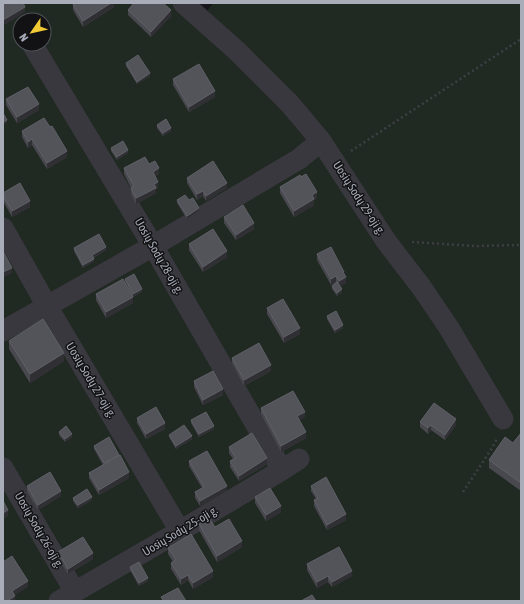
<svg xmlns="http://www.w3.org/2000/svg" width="524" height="604" font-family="'Asap Condensed',sans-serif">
<rect width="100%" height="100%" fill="#171719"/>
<path fill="#212923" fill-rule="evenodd" d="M3 3H192L205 14 213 3H521V601H3ZM20 20H44V44H20Z"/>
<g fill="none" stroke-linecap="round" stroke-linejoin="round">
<path stroke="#3e3f45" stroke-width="2.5" stroke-dasharray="2 3" stroke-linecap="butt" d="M351 151 521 39
M412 242 474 246 521 245
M463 492 492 448 498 437"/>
<path stroke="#38383e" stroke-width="21" d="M183 3 237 51 290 104 321 141 386 241 422 288 449 328 503 419
M32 44 153 246 282 470
M3 228 47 306 180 531
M3 331 153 246 299 159 321 141
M3 468 75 592
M59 601 180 531 282 470 299 459"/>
</g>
<path fill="#48484e" d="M114 3V7L83 27 73 10V5Z
M128 10 171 16 151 37 128 15Z
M126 63 150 76 137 84 126 66Z
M173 79 215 97 189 112 173 85Z
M6 99 39 110 17 123 6 105Z
M157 125 171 131 163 136 157 128Z
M22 131 67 157 47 169 32 145 28 148 22 137Z
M111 148 128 153 117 160 111 151Z
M149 164 159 174 155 176 158 188 156 189V193L136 204 131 194V188L124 174V168Z
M187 178 227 188 206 201 203 196 197 200 187 183Z
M280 187 317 198 314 200V205L294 217 280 193Z
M3 193 30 207 12 217 3 201Z
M177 200H189L199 211 187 219 177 203Z
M224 217 254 229 236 240 224 223Z
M189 244 227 257 203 272 189 250Z
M74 248 106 250 93 258 94 261 83 268 74 251Z
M317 254 344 274 346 283 340 286 342 292 337 296 332 289V286L336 282 331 285 317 260Z
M125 279 142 292 133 297 125 281Z
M96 294 133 303 106 318 96 300Z
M267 308 300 334 284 343 267 314Z
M327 316 343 328 335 333 327 319Z
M9 341 64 361 30 383 9 349Z
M232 358 271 371 244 386 232 363Z
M194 381 223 395 203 405 194 387Z
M261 408 305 417 299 420 306 438 281 452 261 414Z
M137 418 165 429 146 439 137 423Z
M191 420 214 429 199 437 191 423Z
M420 422 456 425 445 440 431 430 428 434 420 427Z
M59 432 72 437 65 442 59 435Z
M521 433V491L489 468V460L513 443Z
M169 435 192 439 176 449 169 437Z
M94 446 129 478 99 495 89 478V473L103 465 94 449Z
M229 447 267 464 239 481 230 467V461L233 459 229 453Z
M189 461 227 491 200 506 195 498V492L202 488 189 466Z
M27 486 61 496 38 510 27 492Z
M311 486 346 520 327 530 314 506V500L316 499 311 491Z
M255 497 281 512 266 521 255 503Z
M73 498 92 500 78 508 73 501Z
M199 524 215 527 242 547 217 562 199 530Z
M168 548 213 577 193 589 188 580 181 585 171 569V563L173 562 168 554Z
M58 552 93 559 68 574 58 558Z
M307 564 352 576 332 587 328 582 317 588 307 570Z
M130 567 148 581 139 586 130 570Z"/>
<path fill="#303034" d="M111 3H114V7L83 27V21Z
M25 7V12L3 26V20Z
M171 10V16L151 37V32Z
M51 35V38L44 42V39Z
M150 73V76L137 84V82Z
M215 91V97L189 112V107Z
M39 104V110L17 123V117Z
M7 120V123L3 125V122Z
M171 128V131L163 136V133Z
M32 139V145L28 148V142Z
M128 150V153L117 160V157Z
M67 151V157L47 169V163Z
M159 168V174L153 177V172Z
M158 182V188L156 189V193L136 204V198L154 184Z
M227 183V188L206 201V196Z
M203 191V196L197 200V194Z
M317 192V198L314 200V205L294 217V211L312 195Z
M30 201V207L12 217V211Z
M199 208V211L187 219V216Z
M254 223V229L236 240V235Z
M106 247V250L92 258V255Z
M227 251V257L203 272V267Z
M94 259V261L83 268V265Z
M12 268V273L3 278V272Z
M336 276V282L331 285V279Z
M346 277V283L339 287V281Z
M142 289V292L133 297V294Z
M342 289V292L337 296V293Z
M133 297V303L106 318V312Z
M343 325V328L335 333V330Z
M300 328V334L284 343V337Z
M64 353V361L30 383V374Z
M271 365V371L244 386V380Z
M223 389V395L203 405V400Z
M305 412V417L297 422V416Z
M456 419V425L445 440V435Z
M165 423V429L146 439V434Z
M431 425V430L428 434V428Z
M214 426V429L199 437V434Z
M306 432V438L281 452V446Z
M72 434V437L65 442V439Z
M192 436V439L176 449V446Z
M267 458V464L239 481V476Z
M129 472V478L99 495V490Z
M227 486V491L200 506V501Z
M61 491V496L38 510V505Z
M92 497V500L78 508V505Z
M281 506V512L266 521V515Z
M8 510V516L3 519V513Z
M346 514V520L327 530V525Z
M242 541V547L217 562V556Z
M93 553V559L68 574V569Z
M213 571V577L193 589V583Z
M352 571V576L332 587V582Z
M188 575V580L181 585V579Z
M328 576V582L317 588V582Z
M148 578V581L139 586V583Z
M28 581V587L12 597V591Z
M15 596V601H7Z"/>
<path fill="#53535a" stroke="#606168" d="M3 3H23L25 7 3 20Z
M75 3H111L83 21 73 5Z
M134 3H163L171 10 151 32 128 10Z
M44 23 51 35 44 39Z
M138 55 150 73 137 82 126 63Z
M199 64 215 91 189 107 173 79Z
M28 87 39 104 17 117 6 99Z
M3 113 7 120 3 122Z
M44 118 50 127 52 126 67 151 47 163 32 139 28 142 22 131Z
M166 119 171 128 163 133 157 125Z
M123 141 128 150 117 157 111 148Z
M145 157 149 164 155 161 159 168 153 172 158 182 154 184 156 188 136 198 131 188 134 186 124 168Z
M213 161 227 183 206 196 203 191 197 194 187 178Z
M306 174 317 192 312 195 314 199 294 211 280 187 300 175 301 177Z
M20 183 30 201 12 211 3 196V193Z
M185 195 189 200 193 198 199 208 187 216 177 200Z
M243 205 254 223 236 235 224 217Z
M213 229 227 251 203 267 189 244Z
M99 234 106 247 92 255 94 259 83 265 74 248Z
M331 247 344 272H343L346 277 339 281 336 276 331 279 317 254Z
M3 251 12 268 3 272Z
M134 274 142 289 133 294 125 279Z
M123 279 133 297 106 312 96 294Z
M337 282 342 289 337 293 332 286Z
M283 299 300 328 284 337 267 308Z
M336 311 343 325 335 330 327 316Z
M43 319 64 353 30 374 9 341Z
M259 343 271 365 244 380 232 358Z
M213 371 223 389 203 400 194 381Z
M293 391 305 412 297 416 306 432 281 446 261 408Z
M434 403 456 419 445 435 431 425 428 428 420 422Z
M156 407 165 423 146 434 137 418Z
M206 412 214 426 199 434 191 420Z
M184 425 192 436 176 446 169 435Z
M66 426 72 434 65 439 59 432Z
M252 433 267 458 239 476 230 461 236 458 229 447Z
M521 433V483L489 460 505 437 513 443Z
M109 437 119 455 104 463 94 446Z
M207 451 227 486 200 501 195 492 204 487 189 461Z
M120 455 129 472 99 490 89 473Z
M50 472 61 491 38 505 27 486Z
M326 477 346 514 327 525 314 500 318 498 311 486Z
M270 488 281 506 266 515 255 497Z
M87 489 92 497 78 505 73 498Z
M3 501 8 510 3 513Z
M209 518 215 527 229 519 242 541 217 556 199 524Z
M191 534 213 571 193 583 188 575 181 579 171 563 176 560 168 548Z
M83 537 93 553 68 569 58 552Z
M339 547 352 571 332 582 328 576 317 582 307 564Z
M12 556 28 581 12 591 15 596 7 601H3V562Z
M139 562 148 578 139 583 130 567Z
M178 588 186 601H160L163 600 161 597Z
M312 595 316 601H301Z"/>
<g text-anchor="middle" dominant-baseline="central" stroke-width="3" stroke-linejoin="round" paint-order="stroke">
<g font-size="12" fill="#a9acb9" stroke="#121214">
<text transform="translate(359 198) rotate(57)">Uosių Sodų 29-oji g.</text>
<text transform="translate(159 256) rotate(60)">Uosių Sodų 28-oji g.</text>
<text transform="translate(91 380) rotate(59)">Uosių Sodų 27-oji g.</text>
<text transform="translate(39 530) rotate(60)">Uosių Sodų 26-oji g.</text>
<text transform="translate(180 531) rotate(-31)">Uosių Sodų 25-oji g.</text>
</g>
</g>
<rect width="524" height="604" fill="none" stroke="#a9acb9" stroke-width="8"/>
<g transform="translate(32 32) rotate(236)"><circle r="19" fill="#121214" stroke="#4e5056"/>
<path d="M0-3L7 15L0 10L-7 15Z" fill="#f2ca36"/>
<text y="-6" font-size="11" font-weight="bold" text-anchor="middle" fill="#a9acb9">N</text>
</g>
</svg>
